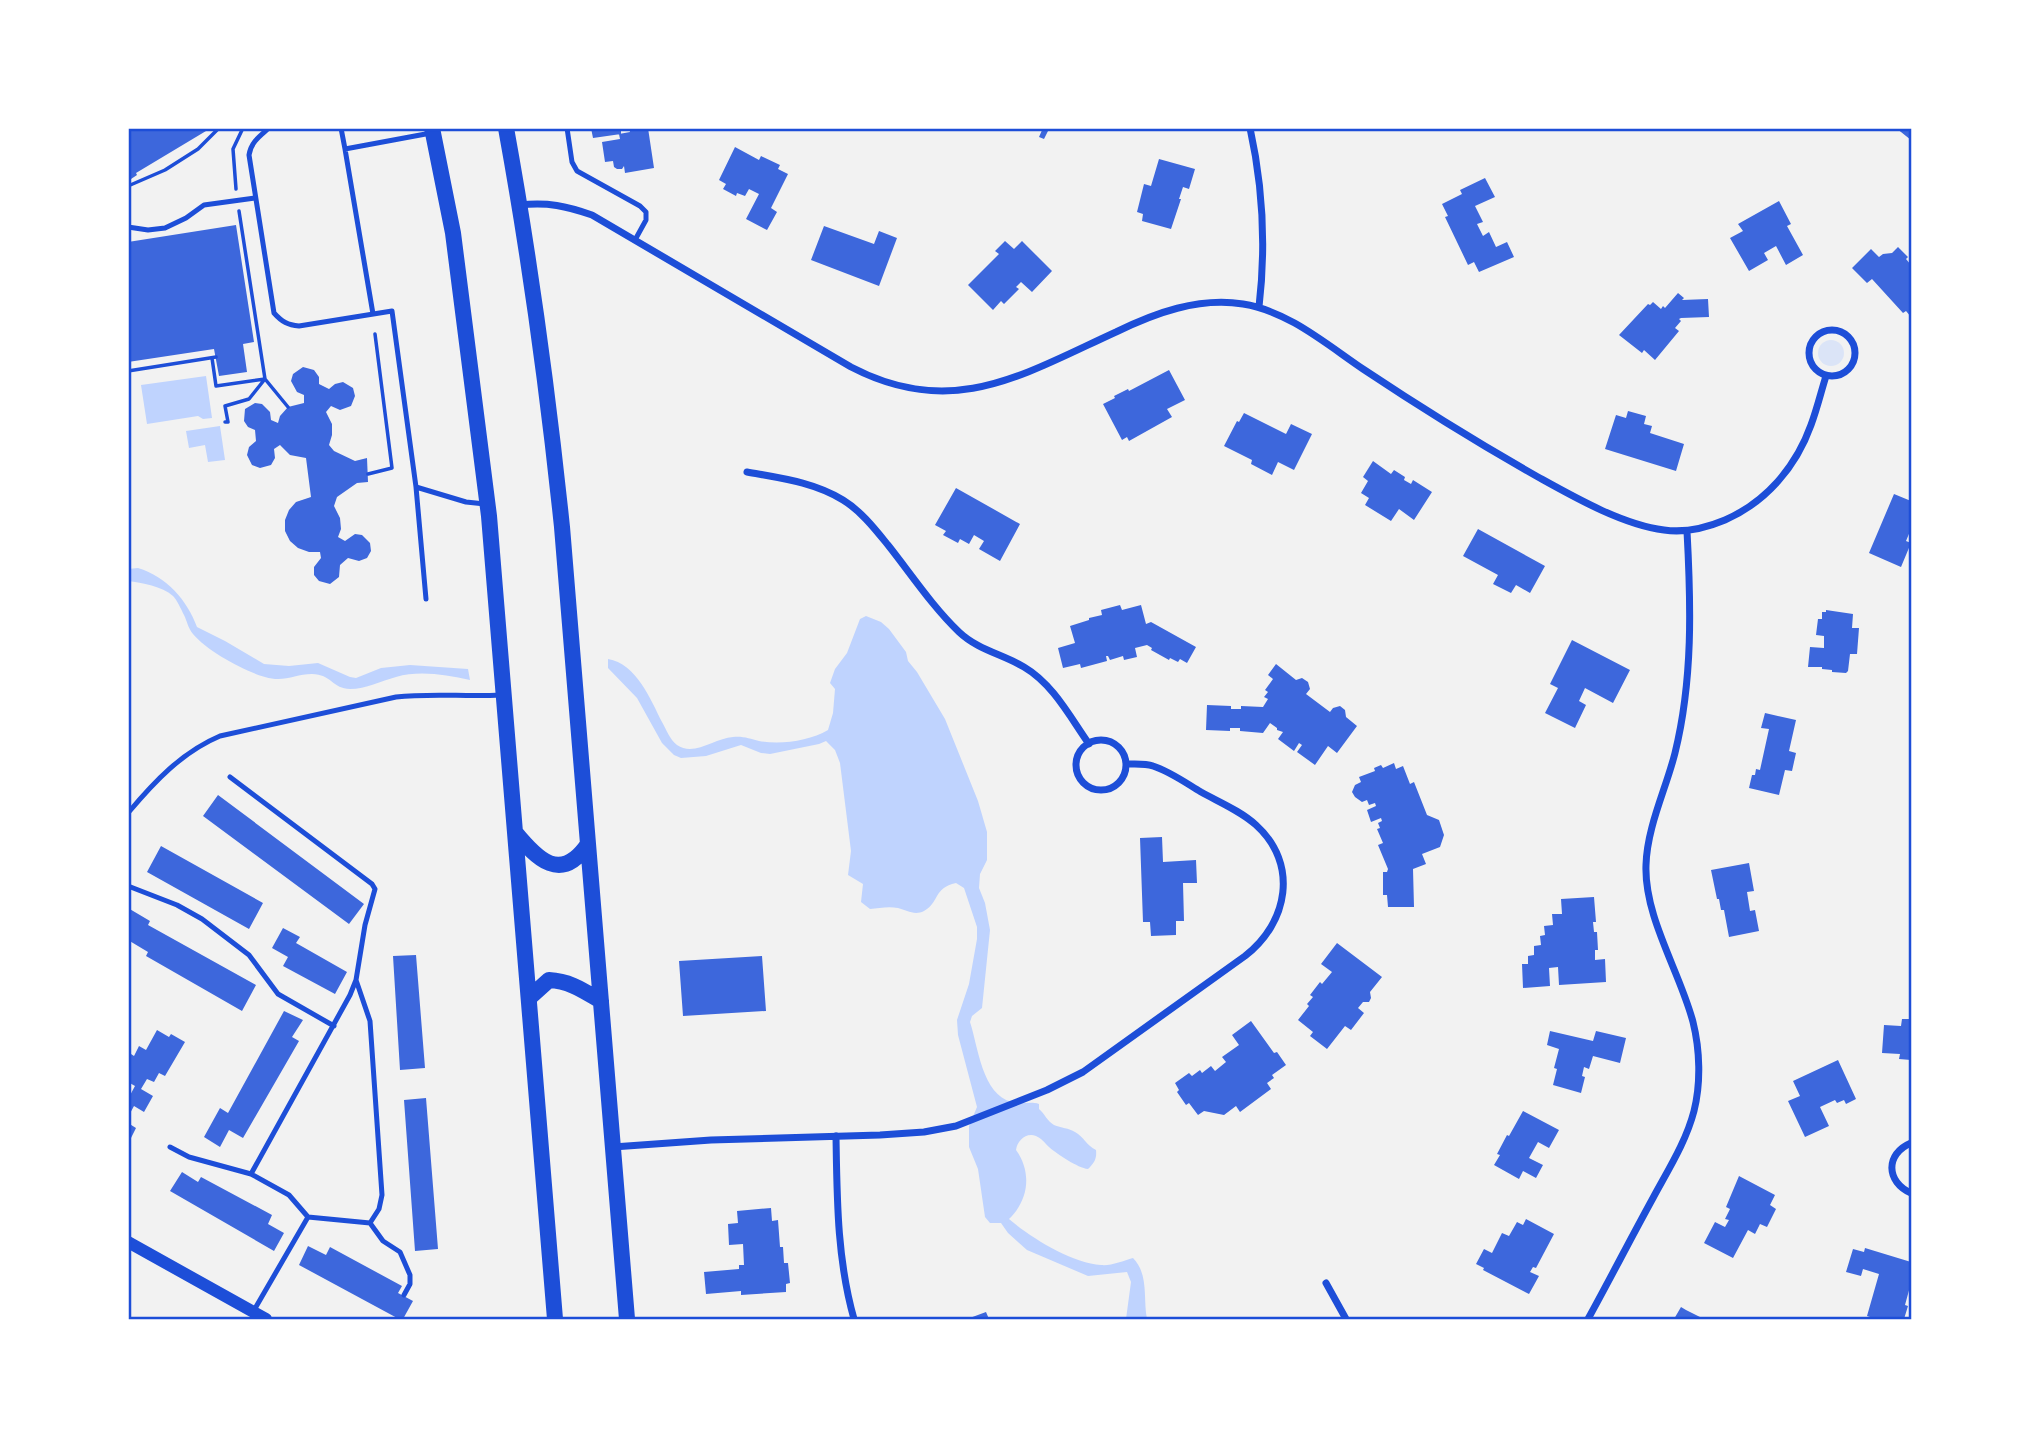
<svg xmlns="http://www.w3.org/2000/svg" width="2039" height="1447" font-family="'Exo 2',sans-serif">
<rect width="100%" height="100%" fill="#f2f2f2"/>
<path fill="#dbe4f7" d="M1818 353a13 13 0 1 1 26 0a13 13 0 1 1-26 0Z"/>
<path fill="#bfd3fe" d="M206 376 212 418 203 419 198 416 147 424 141 385Z
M220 426 225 460 208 462 205 445 189 448 186 431Z
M138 568C167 577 187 600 197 627L225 641 264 664 289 666 318 663 350 677 356 678 381 668 410 665 468 669 470 680C446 675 420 670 396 677 381 681 366 689 350 689 333 689 331 674 312 674 295 674 284 683 265 677 244 671 207 651 193 634 188 628 187 621 184 615 181 609 177 600 173 596 162 586 142 583 128 581V569Z
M866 616 881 622 889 629 906 652 908 661 917 672 945 719 978 801 987 832V860L980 874 979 888 985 903 990 930 982 1008 972 1016 970 1022C978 1046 982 1095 1012 1102 1021 1105 1030 1101 1039 1104V1109C1045 1114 1047 1121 1054 1125 1061 1128 1069 1128 1075 1132 1084 1137 1086 1145 1096 1150 1097 1159 1094 1163 1088 1169 1078 1168 1057 1154 1049 1147 1045 1143 1041 1138 1036 1136 1026 1132 1017 1141 1016 1150 1032 1172 1029 1200 1009 1219 1031 1238 1072 1263 1101 1265 1111 1266 1123 1261 1133 1258 1149 1274 1143 1299 1147 1319H1126L1131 1282 1127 1272 1088 1276 1027 1250 1008 1233 1001 1223H990L985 1217 978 1169 969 1147V1126L977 1107 958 1035 957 1020 969 984 977 939V927L964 888 956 883C933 888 940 902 924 911 914 916 907 910 898 908 889 906 879 908 870 909L861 902 863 884 848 875 851 851 840 763 835 750 826 741 819 744 770 754 761 753 741 745 706 756 681 758 674 755 662 743 637 698 608 668V659C636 663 651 700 662 722 666 729 670 740 677 745 694 757 715 738 733 737 744 736 750 739 759 741 781 745 809 741 828 730L833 713 835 689 830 683 835 669 847 653 860 619Z"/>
<path fill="#3d67dc" d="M128 128H211L136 173 137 175 128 181Z
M591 128H621V134L593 138Z
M629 128H648L654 168 625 173 624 166 622 169H617L614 167 613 161 605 162 602 142 620 139 619 134 630 132Z
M1043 128 1048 131 1044 139 1039 137Z
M1896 128H1911V140Z
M735 147 759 160 761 156 780 165 778 169 788 174 771 208 777 212 767 230 746 219 759 194 749 189 745 196 737 193 736 196 723 189 726 184 719 180Z
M1159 159 1195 169 1189 189 1183 187 1179 199H1181L1171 229 1142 221 1143 214 1137 212 1144 184 1151 186Z
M1485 178 1495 197 1475 206 1483 222 1477 224 1483 236 1489 232 1496 247 1507 242 1514 257 1479 272 1474 262 1468 265 1445 217 1448 216 1442 204 1462 194 1460 190Z
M1779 201 1791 224 1787 226 1803 255 1786 265 1776 246 1764 253 1768 260 1749 271 1730 238 1743 231 1738 224Z
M236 225 254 342 243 344 247 372 219 376 214 349 128 362V242Z
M824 226 874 244 879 231 897 238 879 286 811 260Z
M1005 241 1014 249 1022 241 1052 271 1032 292 1021 282 1016 287 1019 289 1004 304 1001 301 993 310 968 285 999 254 995 251Z
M1898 247 1908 257 1906 259 1911 265V317L1906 311 1903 313 1872 279 1867 283 1852 268 1871 249 1879 257 1883 254 1892 253Z
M1678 293 1684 298 1682 300 1708 299 1709 317 1681 318 1679 319 1681 321 1675 328 1679 331 1655 360 1644 350 1642 353 1619 335 1648 304 1650 305 1653 302 1661 309 1663 306 1665 308Z
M303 367 314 370 319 377V384L329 389 335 384 343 382 353 388 355 396 351 406 340 410 331 406 326 412 332 424V435L329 445 334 451 355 461 367 458 368 482 357 483 337 497 334 506 340 518 341 529 338 537 345 541 355 534 362 535 370 543 371 551 367 558 359 561 348 558 340 565 339 577 330 584 319 581 314 575V567L321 558 320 552H309L298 548 290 541 285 531V520L289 510 296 502 311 497 306 458 290 455 280 445 274 449 275 458 271 465 260 468 252 465 247 455 249 447 256 441 255 430 248 427 244 421 245 409 255 403 262 404 270 412 271 420 278 423 280 416 288 407 304 403V395L297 392 291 381 293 374Z
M1169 370 1185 400 1167 409 1172 417 1129 441 1127 437 1122 440 1103 404 1115 398 1114 396 1128 389 1129 391Z
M1628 411 1646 416 1644 424 1652 426 1650 433 1684 444 1676 471 1605 449 1616 415 1626 418Z
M1244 413 1286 434 1291 424 1312 434 1294 470 1278 462 1272 475 1251 464 1252 460 1224 446 1237 421 1239 422Z
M1373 461 1391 474 1394 470 1405 477 1404 480 1411 484 1413 480 1432 492 1414 520 1399 509 1391 521 1365 505 1369 498 1361 493 1368 481 1363 477Z
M956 488 1020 524 1000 561 979 549 984 541 974 535 969 544 960 539 958 543 943 535 946 531 935 525Z
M1894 494 1911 501V529L1906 541 1911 543 1901 567 1869 553Z
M1478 529 1545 566 1530 593 1516 585 1511 593 1493 584 1498 575 1463 556Z
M1120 605 1122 610 1141 605 1146 624 1151 622 1196 647 1187 663 1180 659 1178 662 1170 658 1169 660 1151 650 1152 648 1147 645 1135 648 1137 657 1124 660 1123 656 1110 660 1108 656H1106L1107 661 1081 668 1080 664 1063 668 1058 648 1075 643 1070 626 1089 620V618L1102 615 1101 610Z
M1826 610 1853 614 1852 628H1859L1857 654H1850L1848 671 1846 673 1832 672V670L1822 669V667H1808L1810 647 1824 648V636L1816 635 1818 619H1822V612H1826Z
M1572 640 1630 670 1613 703 1585 688 1579 701 1586 705 1575 728 1545 713 1558 688 1550 684Z
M1276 664 1296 680 1302 678 1308 682 1310 689 1306 694 1330 712 1333 708 1340 706 1345 710 1346 717 1357 726 1337 753 1328 746 1315 765 1297 752 1302 745 1299 743 1294 751 1278 739 1283 732 1277 730V728L1270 723 1263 733 1240 731V728H1230V731L1206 730 1207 705 1231 706V709H1241V706L1263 707 1268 699 1264 697 1268 692 1265 690 1273 679 1268 675Z
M1765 713 1796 720 1789 751 1796 753 1792 771 1785 770 1779 795 1749 788 1752 775H1755L1756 769 1760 770 1769 729 1761 728Z
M1394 763 1396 769 1403 766 1410 784 1414 782 1427 815 1439 820 1444 835 1440 847 1422 854 1426 864 1413 869 1414 907H1388L1387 895H1383V872H1387L1388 869 1378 845 1383 843 1377 829 1380 828 1378 823 1382 821 1381 818 1371 822 1367 810 1376 806 1375 803 1369 805 1367 800 1362 802 1355 797 1352 792 1355 785 1361 782 1359 777 1375 771 1374 768 1381 765 1383 768Z
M218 795 364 904 349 924 203 816Z
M1162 837 1163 862 1196 860 1197 883H1183L1184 921H1176V935L1151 936 1150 922H1143L1140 838Z
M161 846 263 903 249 929 147 872Z
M1749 863 1754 891 1747 892 1750 911 1755 910 1759 931 1729 937 1724 910H1721L1719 899H1717L1711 870Z
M1594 897 1596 922H1593L1594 932H1597L1598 950H1595V960L1605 959 1606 982 1559 985 1558 967 1549 968 1550 986 1523 988 1522 964H1528V956L1534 955V946L1541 945 1540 936 1545 935 1544 926 1553 925 1552 914H1562L1561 899Z
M128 908 150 921 148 925 256 985 242 1011 146 956 148 952 128 940Z
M283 928 300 937 296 943 347 972 335 994 283 966 288 957 272 948Z
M1337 943 1382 977 1370 992 1371 998 1369 1002H1363L1358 1008 1364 1013 1351 1030 1345 1026 1327 1049 1310 1036 1313 1032 1298 1020 1309 1006 1307 1004 1313 997 1310 995 1320 982 1322 984 1332 972 1321 964Z
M416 955 425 1068 400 1070 393 956Z
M762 956 766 1011 683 1016 679 961Z
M284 1011 303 1020 292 1037 299 1041 243 1138 229 1130 220 1147 204 1137 220 1108 228 1113Z
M1902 1019H1911V1060L1899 1059 1900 1054 1882 1053 1884 1025 1901 1026Z
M1251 1021 1274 1053 1277 1052 1286 1065 1272 1075 1274 1078 1267 1083 1271 1089 1240 1112 1236 1106 1224 1115 1204 1111 1198 1115 1189 1103 1186 1105 1177 1092 1179 1090 1175 1083 1189 1073 1192 1076 1200 1070 1202 1073 1211 1066 1215 1071 1226 1062 1222 1057 1239 1045 1232 1035Z
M157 1030 169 1037 171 1034 185 1042 165 1076 159 1073 154 1082 147 1079 141 1089 153 1096 144 1112 134 1106 128 1117V1099L135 1086 128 1082V1060L131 1054 134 1056 139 1046 146 1050Z
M1550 1031 1593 1041 1596 1031 1626 1038 1620 1063 1593 1056 1589 1069 1584 1067 1582 1076 1585 1077 1581 1093 1553 1085 1557 1069 1554 1068 1559 1049 1547 1045Z
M1838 1060 1856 1099 1846 1104 1844 1100 1837 1103 1835 1100 1820 1107 1829 1126 1805 1137 1788 1101 1800 1096 1793 1081Z
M426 1098 438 1249 415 1251 404 1100Z
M1523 1111 1559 1130 1549 1148 1538 1142 1529 1158 1543 1165 1536 1178 1523 1171 1519 1179 1494 1165 1500 1155 1497 1154 1507 1135 1509 1136Z
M128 1123 136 1128 128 1144Z
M182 1172 198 1182 201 1177 272 1215 268 1224 284 1233 274 1251 170 1191Z
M1739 1176 1775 1195 1770 1205 1776 1209 1767 1227 1760 1224 1755 1234 1748 1230 1733 1258 1704 1243 1715 1222 1725 1227 1729 1220 1725 1219 1730 1209 1726 1207Z
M771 1208 772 1221 778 1220 780 1247H783L784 1263H788L790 1283 786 1284V1292L741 1295V1291L706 1294 704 1272 739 1269V1265H744L743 1244 729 1245 728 1224 738 1223 737 1211Z
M1526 1219 1554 1234 1536 1268 1533 1267 1530 1272 1539 1276 1529 1294 1483 1270 1484 1268 1476 1264 1484 1249 1492 1253 1502 1233 1509 1236 1517 1222 1523 1225Z
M308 1246 326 1255 330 1247 402 1286 398 1293 413 1301 403 1319H399L299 1265Z
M1865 1248 1911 1262V1283L1905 1305 1908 1306 1904 1319H1876L1867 1316 1879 1274 1863 1269 1861 1276 1846 1272 1853 1249 1864 1252Z
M1681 1307 1686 1310 1704 1319H1674Z
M986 1312 989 1319H967Z"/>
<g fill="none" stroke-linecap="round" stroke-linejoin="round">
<path stroke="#1d4ed8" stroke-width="3.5" d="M128 186 165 170 198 149 219 128
M236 189 233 149 243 128
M239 211 265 379 288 407
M212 358 216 386 265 379 249 399 225 406 228 422H225
M128 371 216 357
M368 474 392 468 375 334"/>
<path stroke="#1d4ed8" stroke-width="5" d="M269 128C260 136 251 142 249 155L274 313C282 322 288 325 299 326L392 311 416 487 466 502 485 504
M341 128 345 149 431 133
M567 128 572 162 577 171 640 206 646 212V220L635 240
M345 149 373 314
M128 227 148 230 165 228 186 218 204 205 255 198
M416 487 426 599
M230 777 372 884 375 889 365 925 356 980 350 995 251 1174 289 1195 308 1217 253 1312
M128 813C154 782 182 752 220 736L396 697C431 693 466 697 501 695
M128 886 177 905 202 919 249 955 278 994 334 1026
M170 1147 189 1157 251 1174
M308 1217 370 1223 379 1209 382 1195 370 1021 356 980
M370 1223 383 1241 400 1252 410 1275V1284L404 1295"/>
<path stroke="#1d4ed8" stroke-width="7" d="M1250 128C1263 187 1266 247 1259 307
M520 205C548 202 566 206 592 215L851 367C953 420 1022 375 1116 332 1155 313 1198 297 1243 304 1288 311 1326 344 1363 369 1420 407 1478 443 1538 477 1574 497 1623 525 1664 530 1685 533 1706 528 1725 520 1766 502 1796 467 1811 425 1817 409 1821 392 1826 376
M1809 353a23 23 0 1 1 46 0a23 23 0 1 1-46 0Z
M747 472C780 478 814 482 843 500 861 511 875 529 888 545 911 574 932 606 959 632 978 650 1002 654 1024 667 1053 684 1070 717 1089 744
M1076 765a25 25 0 1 1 50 0a25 25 0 1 1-50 0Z
M836 1136C837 1198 837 1259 854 1319
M1911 1143C1885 1154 1886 1182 1911 1193
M613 1147 711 1140 880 1135 924 1132 956 1126 1047 1090 1083 1072 1245 956C1288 923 1299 864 1256 825 1241 811 1219 802 1201 792 1186 783 1169 771 1153 766 1145 763 1134 764 1126 764
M1326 1283 1346 1319
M1588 1319C1610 1279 1631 1238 1653 1198 1668 1170 1686 1142 1694 1111 1701 1083 1700 1050 1693 1022 1680 972 1644 917 1646 865 1647 827 1666 789 1675 753 1693 680 1691 605 1687 531"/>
<path stroke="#1d4ed8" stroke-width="12" d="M128 1242 266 1319"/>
<path stroke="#1d4ed8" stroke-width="16" d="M432 128 453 233 489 516 555 1319
M506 128C530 260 548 393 562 527L627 1319
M515 832C537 859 561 884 588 844
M529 998 549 980C570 981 584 991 601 1001"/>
</g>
<rect width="2039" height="1447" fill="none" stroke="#ffffff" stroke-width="259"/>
<rect x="130" y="130" width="1780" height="1188" fill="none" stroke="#1d4ed8" stroke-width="2.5"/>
</svg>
